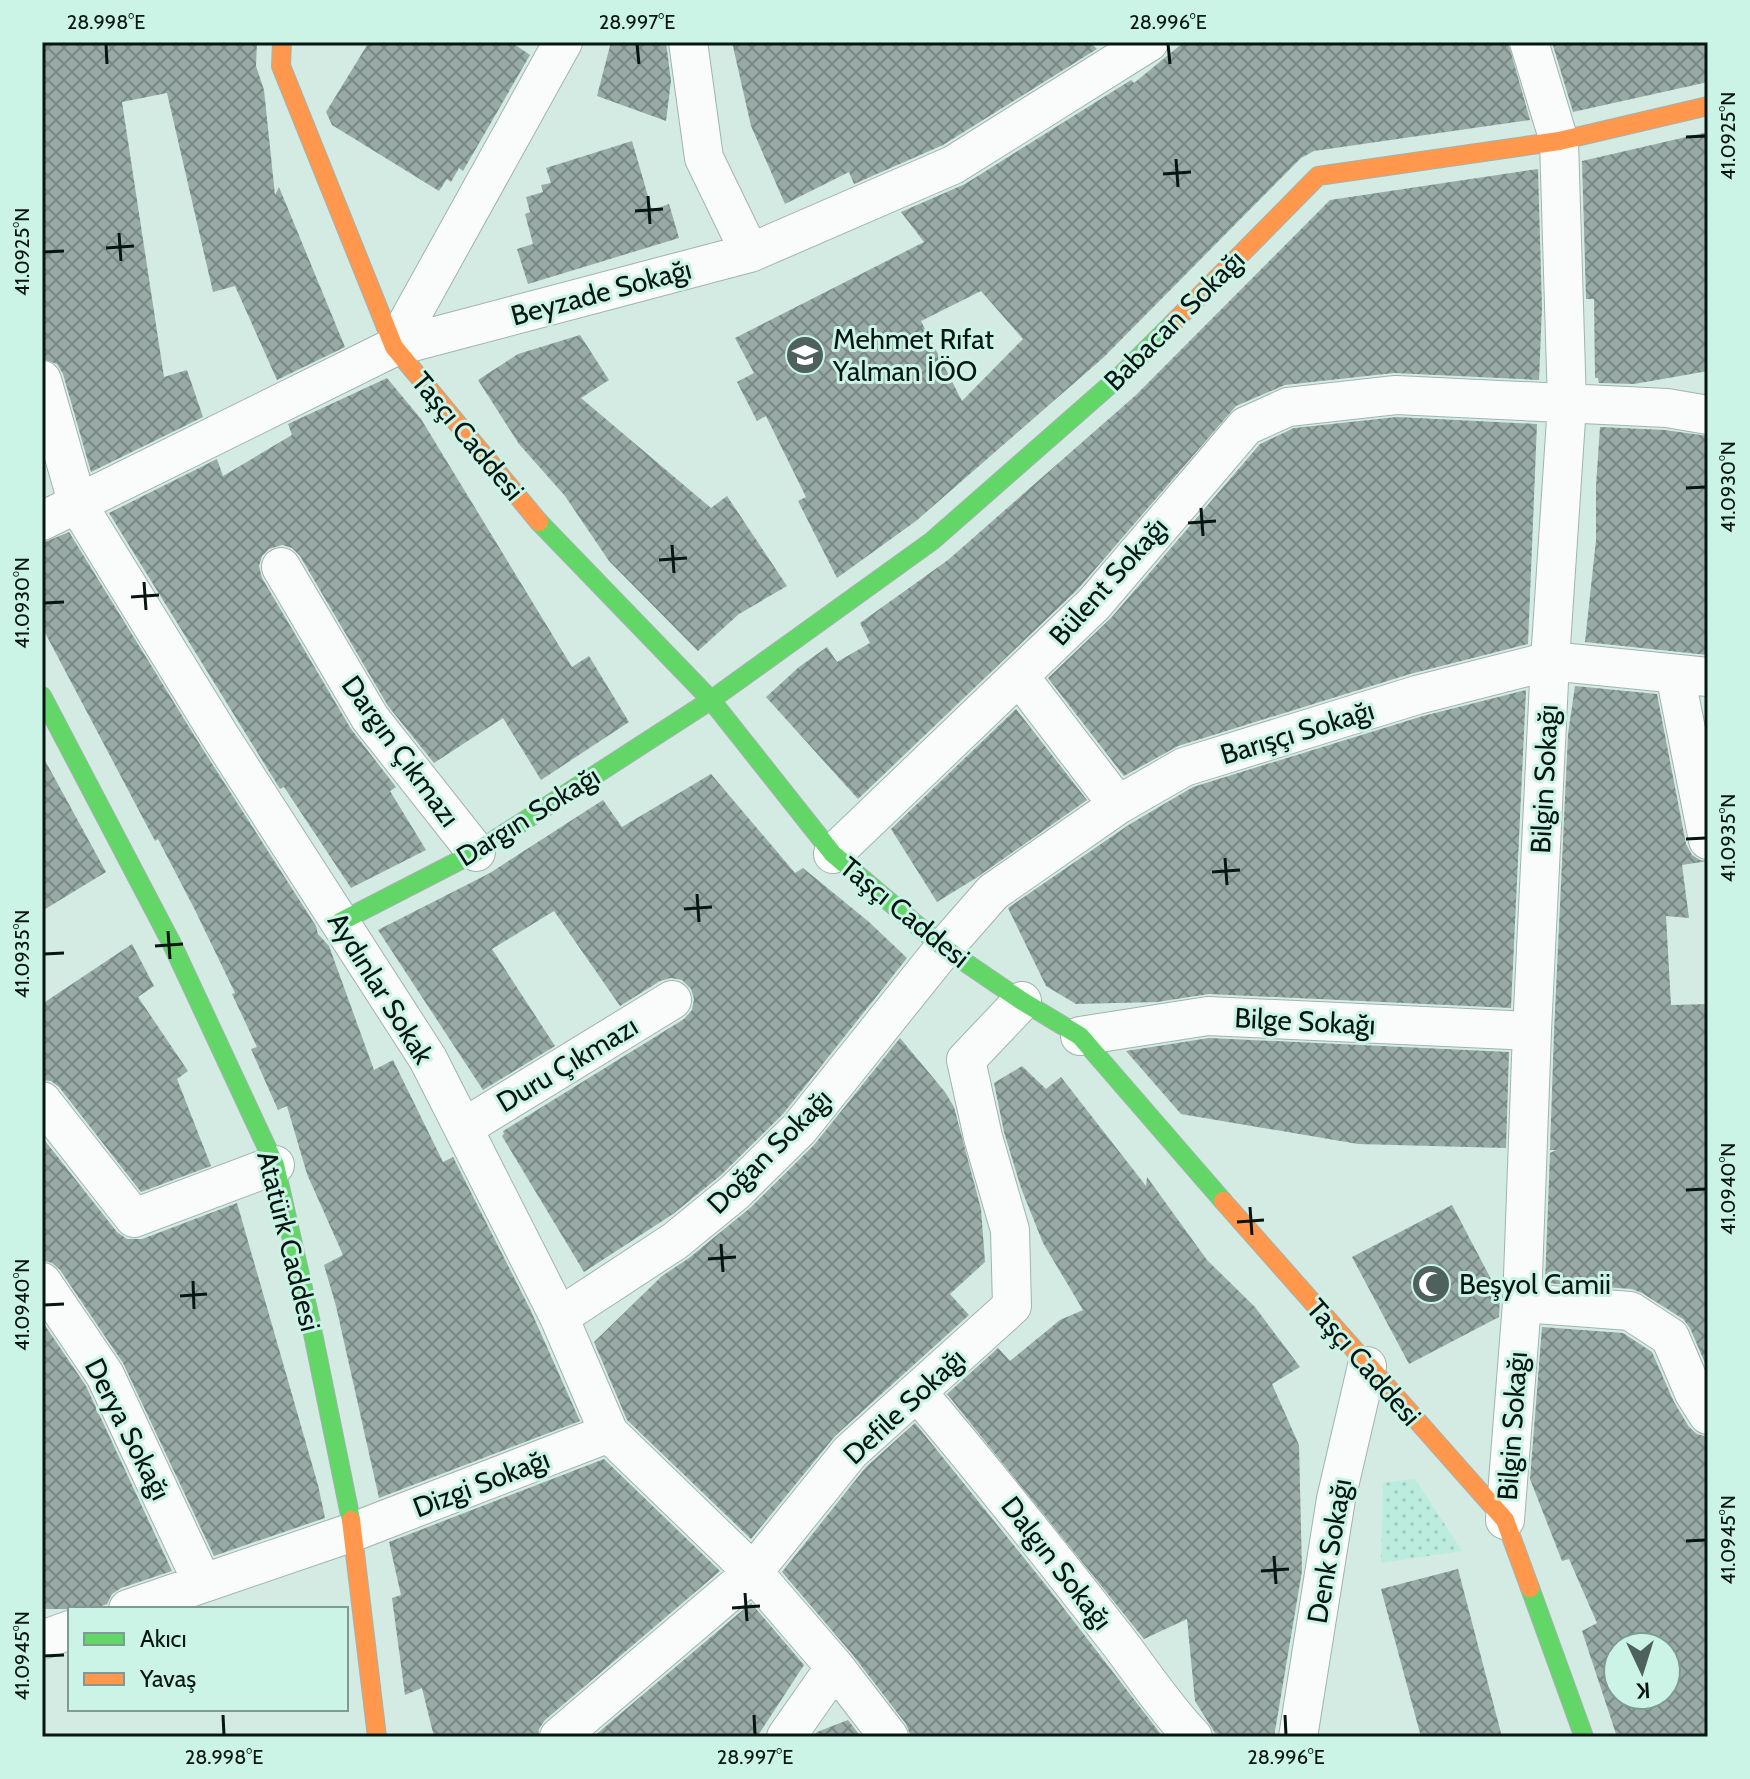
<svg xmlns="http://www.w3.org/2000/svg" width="1750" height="1779" font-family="Cabin,sans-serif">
<defs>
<pattern id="park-dots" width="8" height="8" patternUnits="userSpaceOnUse" patternTransform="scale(2)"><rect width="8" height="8" fill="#bbecdd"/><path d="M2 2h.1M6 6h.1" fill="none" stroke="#9fcabd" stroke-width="1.8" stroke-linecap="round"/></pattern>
<pattern id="building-cross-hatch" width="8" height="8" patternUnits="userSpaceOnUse" patternTransform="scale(2)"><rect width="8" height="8" fill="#98aaa5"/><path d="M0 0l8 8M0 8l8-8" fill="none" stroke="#7a8985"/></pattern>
</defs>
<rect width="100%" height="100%" fill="#d4ebe4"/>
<path fill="url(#park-dots)" d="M1415 1479 1462 1551 1381 1563 1383 1483Z"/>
<path fill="url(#building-cross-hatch)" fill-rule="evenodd" d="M42 42H257L256 66 264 90 275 195 279 187 345 347 277 380 235 286 213 292 167 93 122 102 164 377 187 370 203 417 91 472 63 374 57 364 42 359Z
M369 42H511L530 55 463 171 459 168 451 182 447 179 439 191 332 125 326 112Z
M611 42H666L671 81 666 121 597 96Z
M732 42H1090L1097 49 943 145 854 184 849 172 785 204 751 126Z
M1184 42H1508L1530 120 1314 151 1301 158 1103 358 916 521 837 578 798 501 806 497 766 416 757 421 737 382 754 373 735 338 924 242 901 212 965 184 1131 80 1134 83ZM981 291 1023 339 962 401 921 321Z
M1552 42H1708V82L1573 112Z
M1708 132V371L1634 384 1599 383 1598 378H1595L1594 299H1586L1582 161Z
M632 141 652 210 669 204 679 238 528 284 517 249 533 244 525 214 530 212 526 197 543 192 541 185 551 183 546 168Z
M1538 169 1542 307 1539 380 1394 373 1285 385 1236 406 1078 589 858 799 766 697 799 667 827 647 837 662 870 643 860 623 948 560 1136 395 1330 200Z
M580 335 609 380 581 398 711 508 727 496 787 586 739 614 698 651 609 561 565 496 519 444 478 380 518 354Z
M387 378 421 419 572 667 589 656 629 722 541 780 503 718 434 763 388 706 300 556 292 548 282 545 269 549 262 556 259 566 262 578 351 729 396 787 390 791 426 850 351 888 284 787 280 789 109 513 217 459 223 476 292 435 288 424Z
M1397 417 1537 424 1528 644 1410 674 1178 746 1124 776 1048 678 1111 618 1260 444 1294 428Z
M1600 427 1665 430 1708 436V655L1585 642 1596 540V486Z
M69 532 202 748 316 926 318 934 329 946 374 1070 393 1060 443 1162 453 1157 530 1309 580 1421 379 1498 336 1306 324 1265 343 1255 307 1174 287 1106 278 1110 251 1049 257 1047 232 994 235 993 195 910 158 839 155 841 42 627V543Z
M1575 686 1657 694 1686 844 1692 855 1700 860 1708 861 1682 865 1689 918 1666 916 1671 1005 1708 1004V1370L1690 1328 1683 1319 1642 1293 1632 1289 1545 1283 1550 1153 1556 1150H1550L1554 1032 1568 734Z
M1526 690 1511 1008 1209 994 1157 1002 1076 1004 1046 986 1008 908 1130 824 1193 787 1423 716Z
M1016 709 1087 800 976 878 937 902 891 829Z
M42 755 106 872 42 911Z
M711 774 795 873 803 868 869 922 907 958 783 1114 720 1176 673 1214 584 1272 502 1136 504 1134 503 1131 684 1019 692 1010 694 999 691 989 682 980 671 978 660 981 620 1006 554 911 492 949 555 1046 483 1090 378 930 490 873 603 800 622 827Z
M132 944 154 986 138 997 188 1071 177 1079 211 1166 141 1192 59 1087 51 1081 42 1080V1004Z
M900 1038 945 1092 954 1107 981 1209 985 1262 950 1294 969 1315 835 1436 751 1539 627 1420 594 1342 662 1276 689 1258 750 1208 814 1145Z
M1209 1038 1509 1052 1506 1148 1358 1144 1181 1114 1126 1051Z
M1022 1066 1046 1089 1061 1077 1146 1186 1147 1177 1207 1260 1255 1307 1300 1367 1272 1384 1299 1445 1302 1571 1274 1737H1230L1215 1733 1195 1701 1187 1619 1144 1639 947 1394 998 1348 1010 1361 1060 1320 1083 1310 1043 1243 1021 1188 1004 1132 994 1083Z
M42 1137 117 1232 127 1239H142L237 1203 318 1485 325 1518 214 1556 123 1363 60 1270 52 1263 42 1260Z
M1452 1205 1500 1296 1499 1317 1409 1364 1352 1257Z
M42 1321 86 1386 172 1571 121 1588 112 1594 107 1604 93 1609H42Z
M1542 1327 1623 1333 1652 1352 1674 1402 1689 1427 1697 1434 1708 1437V1737H1617L1582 1631 1597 1623 1569 1559 1562 1561 1530 1479ZM1618 1647H1666V1695H1618Z
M915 1423 1045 1584 1163 1737H911L906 1724 852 1654 782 1572 866 1467Z
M604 1459 720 1571 545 1720 539 1729 538 1737H434L422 1688 405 1695 392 1598 401 1595 389 1542Z
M1458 1569 1502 1737H1421L1381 1589Z
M751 1603 804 1665 757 1737H593Z
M848 1720 861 1737H813L817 1732Z"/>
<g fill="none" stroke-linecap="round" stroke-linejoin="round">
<g stroke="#a1b3ad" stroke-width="40">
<path id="street" d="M688 42 704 158 750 253
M394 347 563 42
M42 380 78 505 220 736 428 1059 559 1317 609 1433 753 1572 835 1667 889 1737
M42 521 394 347 750 253 953 165 1149 42
M281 567 370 718 476 852
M1675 674 1708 840
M1019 676 1118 805
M833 854 1094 604 1246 426 1288 407 1396 395 1667 408 1708 415
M1080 1036 1208 1016 1532 1031
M42 1101 134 1218 275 1165
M463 1128 672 1000
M42 1282 105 1375 202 1582
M1522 1303 1630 1311 1670 1337 1694 1393 1708 1415
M559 1317 675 1241 735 1192 799 1129 944 948 993 892 1118 805 1184 767 1417 695 1550 661 1708 677
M917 1392C983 1470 1047 1550 1110 1631 1138 1666 1162 1705 1193 1737
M1505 1520 1522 1303 1532 1031 1550 661 1567 404 1559 141 1529 42
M128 1609 353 1532 609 1433
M42 1640 70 1630
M559 1737 753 1572 850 1452 1012 1306 1010 1230 983 1137 966 1060 1022 1001
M786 1737 835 1667
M1298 1737 1336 1499 1367 1366"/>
</g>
<g stroke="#a1b3ad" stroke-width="20">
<path id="fast" d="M539 522 711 700 833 854 944 948 1022 1001 1080 1036 1223 1201
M42 696 172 944 275 1165 310 1319 351 1520
M340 922 476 852 711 700 932 541 1120 376 1174 322
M1530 1588 1584 1737"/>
</g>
<g stroke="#a1b3ad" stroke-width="20">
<path id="slow" d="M282 42 281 66 394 347 539 522
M1174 322 1318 176 1559 141 1708 106
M1223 1201 1505 1520 1530 1588
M351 1520 377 1737"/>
</g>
<use href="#street" stroke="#f9fcfb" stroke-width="38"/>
<use href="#fast" stroke="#63d668" stroke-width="18"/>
<use href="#slow" stroke="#ff974d" stroke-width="18"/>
</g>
<path fill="none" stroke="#071612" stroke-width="3" d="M106 44 107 64M637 44 639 64M1168 44 1170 64M1686 137 1706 136M1176 159 1178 187M1163 174 1191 172M648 196 650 224M635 211 663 209M119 233 121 261M106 248 134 246M44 252 64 251M1686 488 1706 487M1201 508 1203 536M1188 523 1216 521M672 545 674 573M659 560 687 558M144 582 146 610M131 597 159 595M44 603 64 602M1686 839 1706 838M1225 858 1227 885M1212 872 1240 870M697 894 699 922M684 909 712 907M168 931 170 959M155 946 183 944M44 954 64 953M1686 1190 1706 1189M1250 1207 1252 1235M1237 1222 1264 1220M721 1244 723 1272M708 1259 736 1257M193 1281 194 1309M180 1296 207 1294M44 1305 64 1304M1686 1541 1706 1540M1274 1556 1276 1584M1261 1571 1289 1569M745 1593 747 1621M732 1608 760 1606M44 1656 64 1655M223 1715 224 1735M754 1715 755 1735M1285 1715 1286 1735"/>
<defs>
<g id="school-disc" transform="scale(2)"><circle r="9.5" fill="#4f615c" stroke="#cbf4e7"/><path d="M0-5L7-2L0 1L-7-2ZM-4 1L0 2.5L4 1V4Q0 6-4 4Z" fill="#fff"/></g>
<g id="mosque-disc" transform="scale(2)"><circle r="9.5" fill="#4f615c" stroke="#cbf4e7"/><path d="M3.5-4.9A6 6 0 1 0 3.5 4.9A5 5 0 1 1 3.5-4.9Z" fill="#fff"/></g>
</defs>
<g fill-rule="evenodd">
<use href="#school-disc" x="805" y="355"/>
<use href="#mosque-disc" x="1431" y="1284"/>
</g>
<g text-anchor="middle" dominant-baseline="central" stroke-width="6" stroke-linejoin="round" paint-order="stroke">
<g font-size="28" fill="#071612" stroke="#cbf4e7">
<text transform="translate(601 292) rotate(-15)">Beyzade Sokağı</text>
<text transform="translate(1174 320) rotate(-45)">Babacan Sokağı</text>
<text transform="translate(468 436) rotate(50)">Taşçı Caddesi</text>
<text transform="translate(1108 581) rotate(-48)">Bülent Sokağı</text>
<text transform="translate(1297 732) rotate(-17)">Barışçı Sokağı</text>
<text transform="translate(401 751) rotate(54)">Dargın Çıkmazı</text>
<text transform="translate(1544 779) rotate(-87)">Bilgin Sokağı</text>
<text transform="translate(528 816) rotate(-32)">Dargın Sokağı</text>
<text transform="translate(905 912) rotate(39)">Taşçı Caddesi</text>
<text transform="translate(381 988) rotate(58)">Aydınlar Sokak</text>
<text transform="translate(1305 1021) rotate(3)">Bilge Sokağı</text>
<text transform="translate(567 1064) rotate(-31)">Duru Çıkmazı</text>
<text transform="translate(769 1151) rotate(-45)">Doğan Sokağı</text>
<text transform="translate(289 1241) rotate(76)">Atatürk Caddesi</text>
<text transform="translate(1364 1362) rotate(49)">Taşçı Caddesi</text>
<text transform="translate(904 1406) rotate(-43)">Defile Sokağı</text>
<text transform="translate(1512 1426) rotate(-86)">Bilgin Sokağı</text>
<text transform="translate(128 1429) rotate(63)">Derya Sokağı</text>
<text transform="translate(481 1483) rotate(-21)">Dizgi Sokağı</text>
<text transform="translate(1329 1551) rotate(-80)">Denk Sokağı</text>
<text transform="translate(1057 1563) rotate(52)">Dalgın Sokağı</text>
</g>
<g font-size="28" fill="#071612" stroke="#cbf4e7" text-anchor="start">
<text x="833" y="339">Mehmet Rıfat<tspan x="833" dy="32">Yalman İÖO</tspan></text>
<text x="1459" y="1284">Beşyol Camii</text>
</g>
</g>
<rect width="1750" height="1779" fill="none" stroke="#cbf4e7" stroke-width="88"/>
<rect x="68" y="1607" width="280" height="104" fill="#cbf4e7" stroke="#7d9b92" stroke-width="2"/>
<rect x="84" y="1633" width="40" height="12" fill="#63d668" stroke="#7d9b92" stroke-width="2"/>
<text x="140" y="1647" font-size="24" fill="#071612">Akıcı</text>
<rect x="84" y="1673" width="40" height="12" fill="#ff974d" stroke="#7d9b92" stroke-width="2"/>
<text x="140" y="1687" font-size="24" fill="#071612">Yavaş</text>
<g transform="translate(1642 1671) rotate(176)"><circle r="38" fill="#cbf4e7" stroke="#7d9b92" stroke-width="2"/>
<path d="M0-6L14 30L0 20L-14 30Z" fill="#4f615c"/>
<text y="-12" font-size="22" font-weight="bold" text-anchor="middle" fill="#071612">K</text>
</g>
<rect x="44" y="44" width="1662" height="1691" fill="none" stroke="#071612" stroke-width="3"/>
<g font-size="20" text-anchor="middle" fill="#071612">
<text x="106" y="29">28.998°E</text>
<text x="637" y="29">28.997°E</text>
<text x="1168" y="29">28.996°E</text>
<text transform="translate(1728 136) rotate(-90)" y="7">41.0925°N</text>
<text transform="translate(22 252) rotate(-90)" y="7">41.0925°N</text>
<text transform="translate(1728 487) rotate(-90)" y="7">41.0930°N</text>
<text transform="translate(22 603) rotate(-90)" y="7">41.0930°N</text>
<text transform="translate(1728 838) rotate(-90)" y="7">41.0935°N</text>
<text transform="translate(22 954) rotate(-90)" y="7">41.0935°N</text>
<text transform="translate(1728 1189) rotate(-90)" y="7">41.0940°N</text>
<text transform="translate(22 1305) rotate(-90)" y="7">41.0940°N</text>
<text transform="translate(1728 1540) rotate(-90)" y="7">41.0945°N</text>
<text transform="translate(22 1656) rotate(-90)" y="7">41.0945°N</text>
<text x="224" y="1764">28.998°E</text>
<text x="755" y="1764">28.997°E</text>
<text x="1286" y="1764">28.996°E</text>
</g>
</svg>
